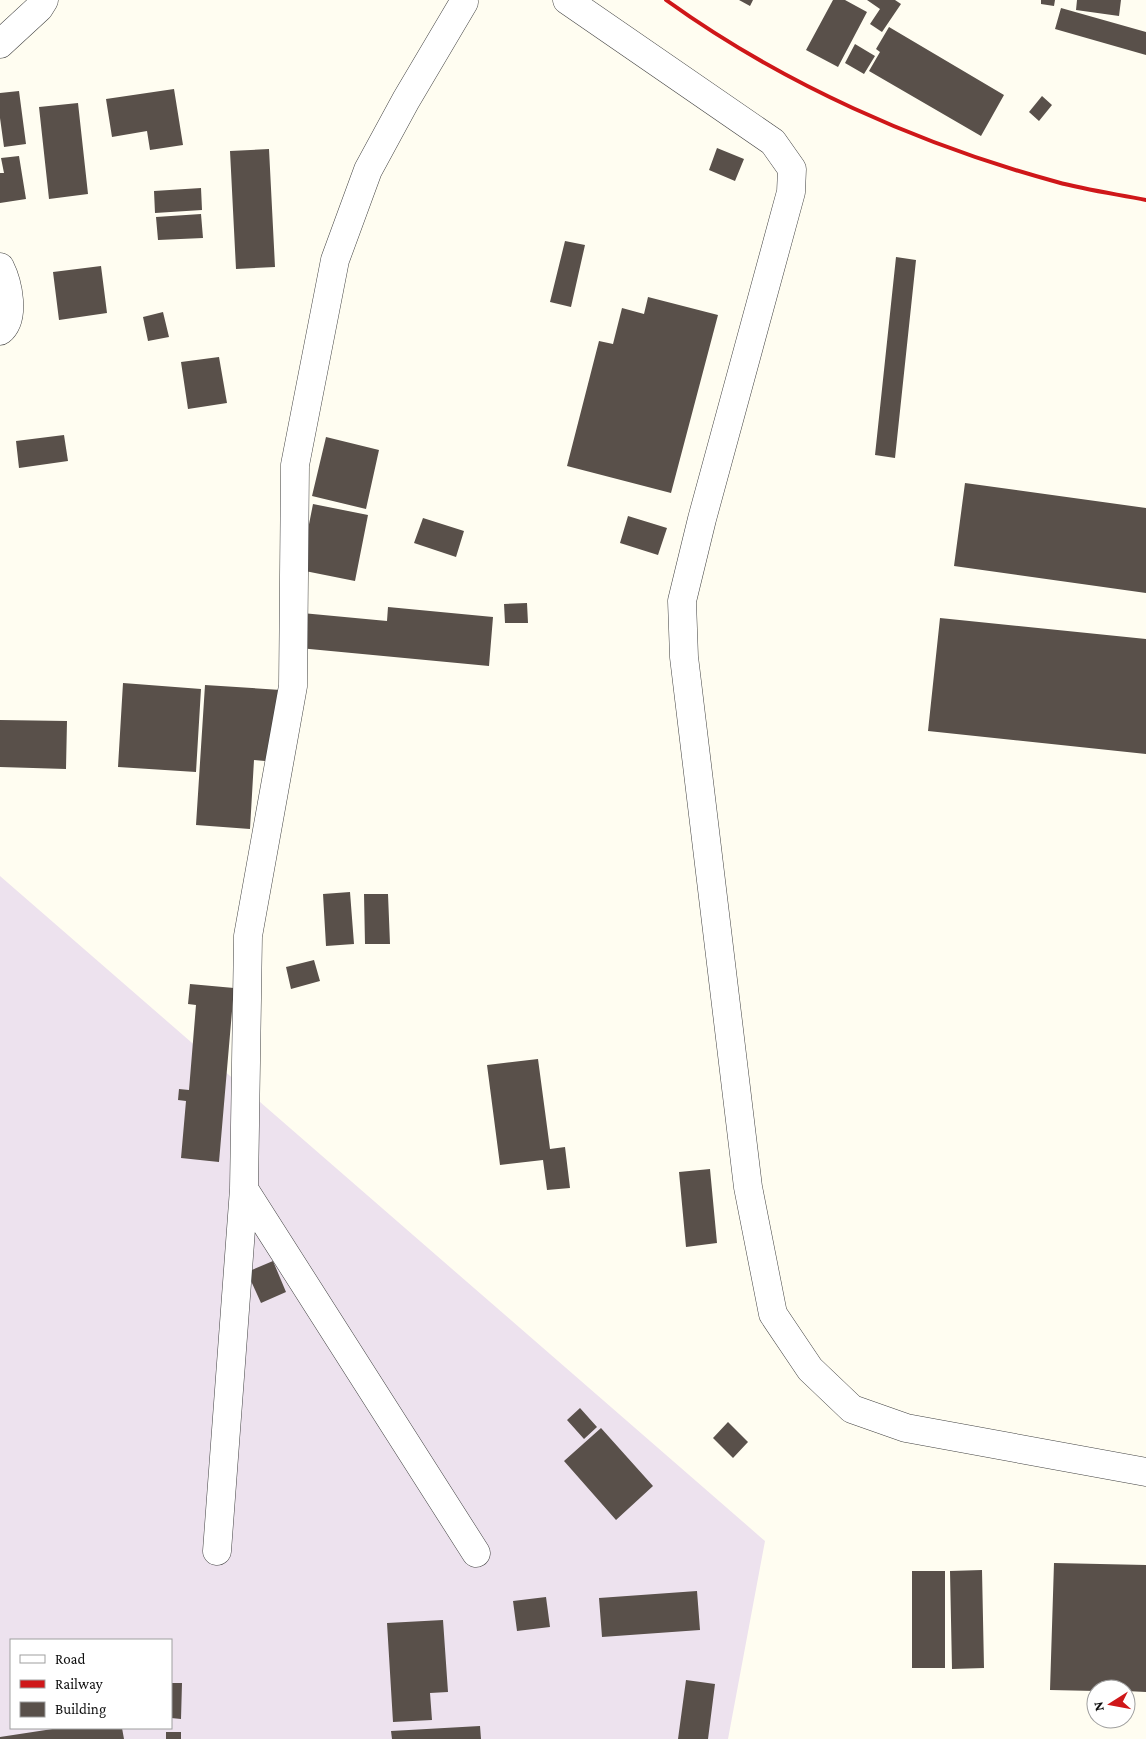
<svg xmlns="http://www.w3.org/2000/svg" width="1146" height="1739" font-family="'Crimson Pro',serif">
<rect width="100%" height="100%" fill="#fffdf1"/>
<path fill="#ede2ee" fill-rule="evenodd" d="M0 876 765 1541 728 1739H0ZM11 1640H171V1728H11Z"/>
<path fill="#59504a" d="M739 0H753L750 6Z
M833 0H845L867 12 838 67 806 50Z
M867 0H895L901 4 882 32 870 24 880 9Z
M1041 0H1055L1054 6 1041 4Z
M1077 0H1121L1119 16 1076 10Z
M1061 8 1146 32V55L1055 29Z
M889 27 1004 95 981 136 869 71 880 52 876 49Z
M855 44 875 56 864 74 845 63Z
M174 89 183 145 150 150 147 131 112 137 106 99Z
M19 91 26 144 4 147 0 118V93Z
M1042 96 1052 105 1039 121 1029 112Z
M78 103 88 194 49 199 39 107Z
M717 148 744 159 735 181 709 170Z
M269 149 275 267 236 269 230 151Z
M19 156 26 199 0 203V173H4L1 158Z
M201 188 202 210 155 213 154 191Z
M201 214 203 238 158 240 156 217Z
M565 241 585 245 571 307 550 302Z
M896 257 916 260 895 458 875 455Z
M101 266 107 313 59 320 53 272Z
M648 297 718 315 671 493 567 466 599 341 613 344 622 308 644 314Z
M163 312 169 337 148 341 143 317Z
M219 357 227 403 188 409 181 362Z
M64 435 68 461 19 468 16 441Z
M326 437 379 450 366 509 312 496Z
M965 483 1146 508V593L954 566Z
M313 504 368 515 355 581 300 570Z
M628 516 667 528 658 555 620 543Z
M423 518 464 531 456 557 414 543Z
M527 603 528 623H505L504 604Z
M388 607 493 617 489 666 299 648 302 613 387 621Z
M940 618 1146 639V754L928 731Z
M123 683 201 689 196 772 118 767Z
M205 685 281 690 276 762 254 760 250 829 196 825Z
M0 720 67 721 66 769 0 767Z
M350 892 354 944 326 946 323 894Z
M364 894H388L390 944H365Z
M314 960 320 981 291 989 286 967Z
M190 984 234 988 219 1162 181 1158 186 1101 178 1100 179 1089 189 1090 196 1005 188 1004Z
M538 1059 550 1149 565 1147 570 1188 547 1190 543 1160 500 1165 487 1065Z
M710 1169 717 1243 686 1247 679 1172Z
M273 1261 286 1292 261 1303 247 1272Z
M580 1408 597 1427 584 1439 567 1420Z
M728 1422 748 1442 733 1458 713 1438Z
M601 1428 653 1486 616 1520 564 1461Z
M1054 1563 1146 1565V1692L1126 1691V1689H1096V1691L1050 1690Z
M982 1570 984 1668 952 1669 950 1571Z
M912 1571H945V1668H912Z
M697 1591 700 1630 602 1637 599 1598Z
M546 1597 550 1627 517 1631 513 1601Z
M443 1620 448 1692 430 1693 432 1720 393 1722 387 1623Z
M686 1680 715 1684 708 1739H678Z
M171 1683H182L181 1719 171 1718Z
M480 1726 481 1739H392L391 1731Z
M59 1728H122L124 1739H0V1737Z
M166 1732H181V1739H166Z"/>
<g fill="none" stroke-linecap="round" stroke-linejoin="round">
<g stroke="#424242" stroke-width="29">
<path id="street" d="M567 0 773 142 792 169 791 192 702 519 682 601 684 657 748 1187 773 1314 810 1369 852 1409 906 1428 1146 1472
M0 44 39 8 44 0
M0 267C8 283 16 318 0 331
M244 1189 476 1553
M217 1551 244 1189 248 936 293 686 295 465 335 260 368 170 406 100 464 2"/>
</g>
<use href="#street" stroke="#fff" stroke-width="28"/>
<path stroke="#cf1719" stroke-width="4" d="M666 0C781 83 920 145 1057 182 1086 190 1116 194 1146 200"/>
</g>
<rect x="10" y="1639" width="162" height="90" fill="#ffffff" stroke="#9f9f9f"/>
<rect x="20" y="1655" width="25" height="8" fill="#ffffff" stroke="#9f9f9f"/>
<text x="55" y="1664" font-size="15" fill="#0f0f0f">Road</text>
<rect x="20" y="1680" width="25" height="8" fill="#cf1719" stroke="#9f9f9f"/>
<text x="55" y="1689" font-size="15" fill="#0f0f0f">Railway</text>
<rect x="20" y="1702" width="25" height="15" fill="#59504a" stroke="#9f9f9f"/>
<text x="55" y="1714" font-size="15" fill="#0f0f0f">Building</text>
<g transform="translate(1111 1704) rotate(259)"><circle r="24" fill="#ffffff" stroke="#9f9f9f"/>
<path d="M0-4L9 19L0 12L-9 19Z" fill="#cf1719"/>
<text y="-8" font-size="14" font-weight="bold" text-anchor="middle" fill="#0f0f0f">N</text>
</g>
</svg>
